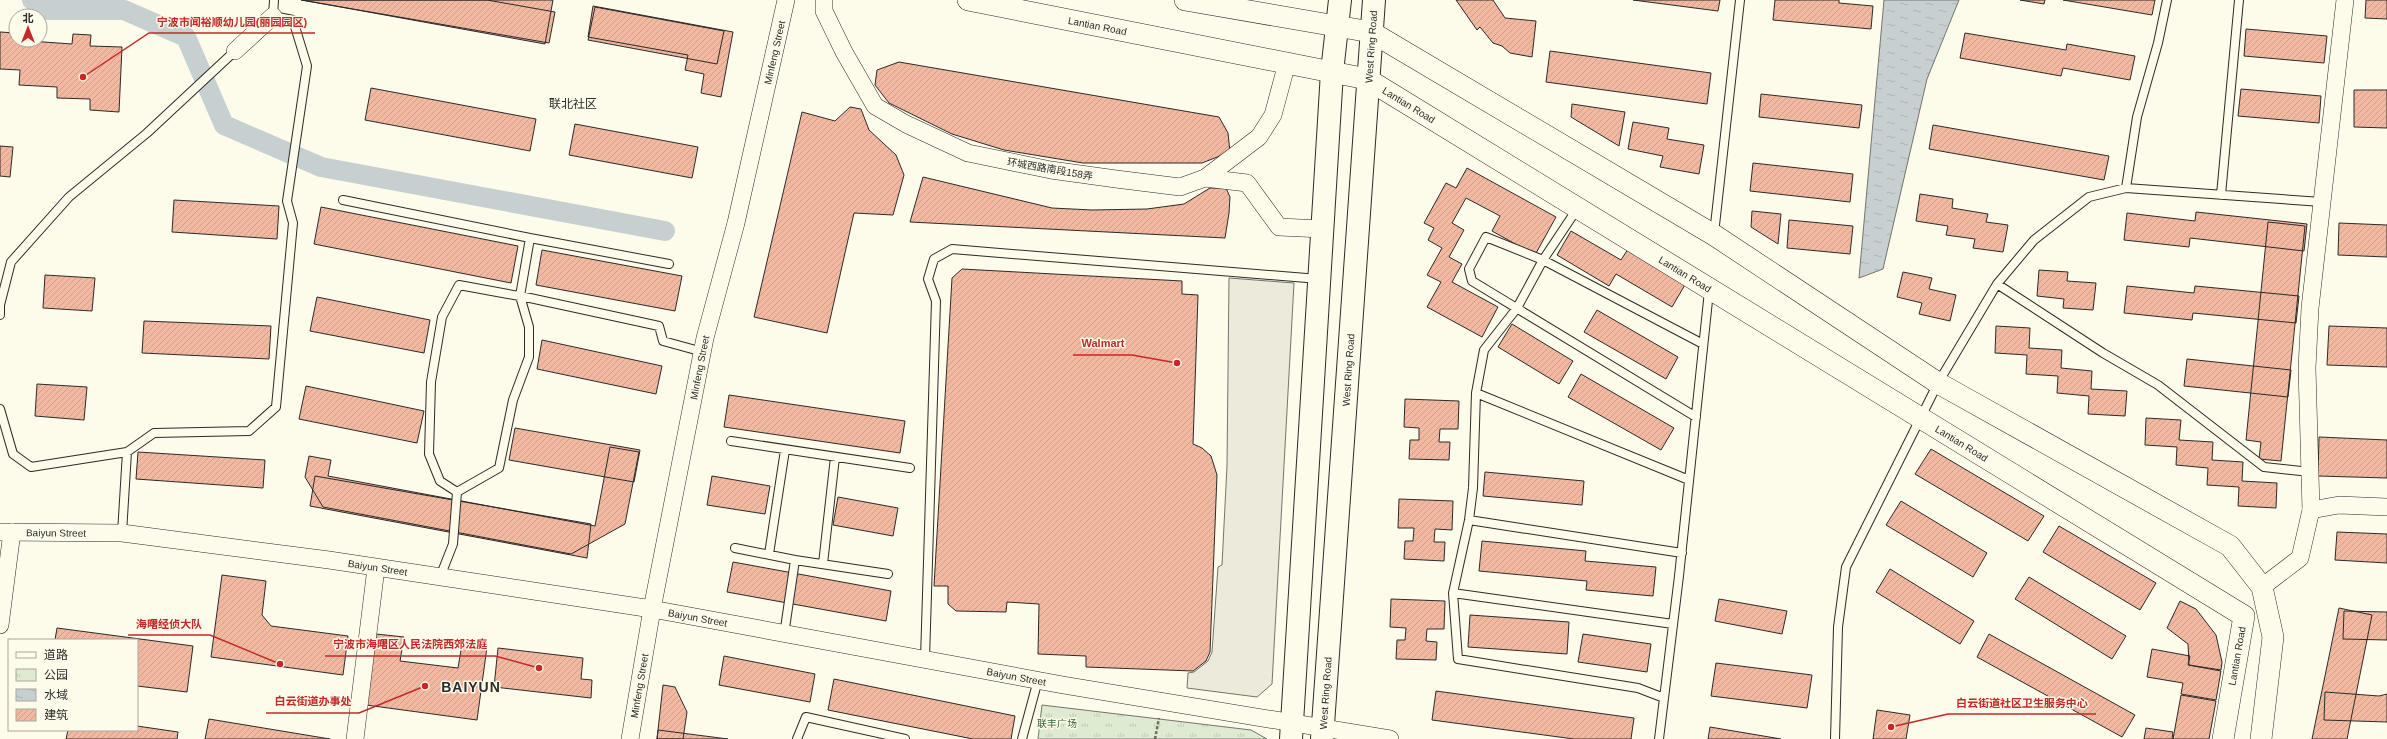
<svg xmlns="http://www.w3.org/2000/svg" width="2387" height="739" font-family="Helvetica,'Noto Sans SC',sans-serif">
<defs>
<pattern id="park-tufts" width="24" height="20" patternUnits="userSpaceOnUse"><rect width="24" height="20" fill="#deebd1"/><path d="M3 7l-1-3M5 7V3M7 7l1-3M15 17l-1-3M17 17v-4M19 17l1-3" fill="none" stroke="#bfcab4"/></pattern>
<pattern id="water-ripples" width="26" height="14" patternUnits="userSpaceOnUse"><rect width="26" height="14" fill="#c7d0d0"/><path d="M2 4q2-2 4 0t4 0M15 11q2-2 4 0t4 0" fill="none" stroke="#abb3b3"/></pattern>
<pattern id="building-hatch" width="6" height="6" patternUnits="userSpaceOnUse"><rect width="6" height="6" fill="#f2b8a0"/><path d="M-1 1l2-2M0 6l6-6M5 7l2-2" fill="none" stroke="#d09e8a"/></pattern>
</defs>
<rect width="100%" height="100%" fill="#fdfbea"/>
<path fill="url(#park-tufts)" stroke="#74746e" d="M1042 705 1251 730 1267 739H1038Z"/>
<path fill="#eceadb" stroke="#74746e" d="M1229 278 1294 283 1272 684 1257 697 1187 688 1188 673 1194 672 1208 661 1212 652 1218 567 1222 565 1227 466Z"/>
<path fill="url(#water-ripples)" stroke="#74746e" d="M1884 0H1959L1927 79 1883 269 1859 278Z"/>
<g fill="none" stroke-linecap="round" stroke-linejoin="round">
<path stroke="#c7d0d0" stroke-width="20" d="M32 0 48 10H124L186 37 224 125 321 167 665 231"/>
</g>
<path fill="url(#building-hatch)" stroke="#2b2b2b" d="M301 0H487L555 12 549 43Z
M302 0H553L545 44Z
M1456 0H1493L1505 18 1536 21 1532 57 1510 53 1502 46 1493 43 1480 27 1477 30Z
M1633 0H1720L1718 11Z
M1775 0H1839V3L1873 6 1871 29 1773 20Z
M2020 0H2045L2044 4Z
M2063 0H2155L2152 15Z
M2366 0H2387V19L2365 18Z
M593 6 733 32 721 97 701 93 704 74 685 70 688 55 588 37Z
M595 7 724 31 717 64 588 40Z
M2246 29 2327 36 2324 63 2244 56Z
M0 32 16 33V40L72 44 73 34 91 35 90 46 122 47 119 112 90 110V99L57 98V87L19 85 20 70 0 69Z
M1965 33 2066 50 2067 44 2135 56 2130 80 2063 68 2061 76 1960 58Z
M1550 51 1711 73 1707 104 1546 82Z
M899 62 1219 117 1228 133 1230 152 1202 163H1083L1004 150 952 134 889 103 875 85 877 70Z
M371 88 536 119 530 151 365 120Z
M2241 89 2321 96 2319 123 2238 116Z
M2354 90H2387V128L2354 127Z
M1761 94 1862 105 1859 128 1759 117Z
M1572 104 1625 112 1619 146 1571 117Z
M850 107 861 109 869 130 896 155 904 175 893 215 854 213 827 333 754 317 802 112 835 121Z
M1633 122 1669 128 1667 139 1704 145 1699 174 1660 167 1663 156 1628 149Z
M575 124 698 147 692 178 569 155Z
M1933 125 2109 156 2104 180 1929 149Z
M0 146 13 147 10 177 0 176Z
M1753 163 1853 174 1850 202 1750 191Z
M1467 168 1556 217 1535 255 1492 231 1500 216 1466 198 1452 223 1464 230 1449 257 1462 264 1452 282 1498 307 1482 337 1427 307 1441 282 1427 275 1442 248 1428 240 1434 228 1424 223 1446 183 1456 188Z
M923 177 1052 208 1092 210 1147 209 1184 204 1210 188H1226L1230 197 1229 213 1225 238 910 222Z
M1920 194 1953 199 1952 208 1988 214 1986 222 2008 225 2003 252 1973 248 1975 239 1946 235 1948 226 1916 221Z
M174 200 279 206 277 239 172 232Z
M321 207 518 246 511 283 314 244Z
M1752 211 1781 214 1778 244 1751 227Z
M2196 212 2307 224 2304 251 2190 238 2189 247 2124 240 2127 213 2195 221Z
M1789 220 1853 226 1850 254 1787 248Z
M2268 222 2305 226 2281 461 2259 459 2261 442 2246 440Z
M2339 223 2387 225V257L2338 255Z
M1571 231 1621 260 1628 249 1686 283 1672 307 1616 274 1609 286 1557 255Z
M542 250 682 276 675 311 536 285Z
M962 269 1182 281V294L1198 295 1193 444 1202 448 1211 456 1217 475 1210 652 1206 661 1193 671 1086 667V656L1038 654 1039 604 1007 602 1006 612 956 611 948 604V586H934L952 278Z
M2039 270 2068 272 2067 281 2096 283 2093 310 2063 308 2064 299 2037 296Z
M1903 272 1932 278 1929 289 1956 295 1950 321 1919 314 1922 303 1897 297Z
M45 275 95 278 92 311 43 308Z
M2127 286 2194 293 2195 286 2299 296 2296 323 2193 313 2192 320 2124 313Z
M317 297 430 320 424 353 310 331Z
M1597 310 1678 357 1666 379 1584 332Z
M144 321 271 326 269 359 142 353Z
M1512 324 1573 361 1559 384 1498 347Z
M1996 326 2030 328 2029 348 2062 350 2061 368 2092 371 2091 389 2127 391 2125 416 2088 414 2089 396 2057 393 2058 376 2026 374 2027 355 1995 353Z
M2329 326 2387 328V367L2327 365Z
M542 340 662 366 656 394 537 369Z
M2187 359 2291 370 2288 397 2184 386Z
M1581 374 1674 428 1661 450 1568 397Z
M37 384 87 387 84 420 35 416Z
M306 386 424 411 417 443 299 419Z
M729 395 905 421 900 453 724 427Z
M1405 399 1459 401 1458 429H1440L1439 442H1450L1449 460 1409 459 1410 440H1419V428L1404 427Z
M2146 418 2181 420 2179 440 2213 442 2212 460 2243 462 2242 481 2277 483 2276 508 2238 506 2239 487 2207 485 2208 468 2176 465 2177 447 2145 445Z
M515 428 640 450 634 482 509 460Z
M2319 437 2387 440V478L2318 476Z
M610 447 639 452 625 524 571 554 323 507 305 477 309 456 331 460 328 476 595 526Z
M1931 449 2044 516 2028 541 1915 474Z
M138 452 265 460 263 488 136 479Z
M1485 472 1584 481 1582 505 1483 496Z
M315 476 591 524 587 558 310 506Z
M712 476 770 486 765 514 707 505Z
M838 497 898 508 893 536 833 525Z
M1399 499 1453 501 1452 530 1435 529 1434 542H1445L1444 561 1404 559 1405 541H1413L1414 528H1398Z
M1901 501 1987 553 1973 577 1886 525Z
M2059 526 2156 583 2140 610 2043 552Z
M2337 532 2387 534V563L2335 560Z
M1482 541 1586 551 1585 561 1656 567 1653 596 1586 590 1587 581 1479 571Z
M733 562 891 591 886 621 727 592Z
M1890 569 1974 621 1960 644 1876 592Z
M222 575 266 581 262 615 271 626 348 636 343 675 211 657Z
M2029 577 2126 636 2112 659 2015 599Z
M1391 599 1445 601 1444 629H1427L1426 641 1437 642 1436 660 1396 659 1397 640H1405L1406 628 1390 627Z
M1719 599 1787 611 1782 634 1715 621Z
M2180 601 2196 609 2216 635 2222 662 2221 670 2189 665 2188 644 2167 628Z
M2339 608 2372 615 2347 739H2312Z
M2344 611 2387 612V640L2343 639Z
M1470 615 1569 622 1567 654 1468 647Z
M57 628 193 646 187 692 137 686V640H55Z
M376 634 404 637 400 661 458 668 462 644 487 647 477 720 366 705Z
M1583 634 1651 644 1647 672 1578 662Z
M1989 634 2135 715 2122 737 1977 657Z
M498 648 583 658 581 679 592 680 591 698 494 687Z
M2152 649 2190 656 2188 665 2221 671 2216 700 2181 694 2183 683 2147 677Z
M724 656 815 674 810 702 719 685Z
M1716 663 1812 675 1807 708 1711 696Z
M834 679 1015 716 1011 739H973L828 710Z
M663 685 675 687 687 712 683 739H657Z
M1436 691 1634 718 1631 739H1574L1432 720Z
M2325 692 2379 696 2387 694V722L2324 720Z
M2181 695 2216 701 2209 739H2173Z
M1877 710 1910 715 1906 739H1873Z
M209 719 330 739H205Z
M137 726 178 732 177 739H66L68 730H137Z
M1710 727 1781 739H1708Z
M2146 728 2173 732 2172 739H2144Z
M658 730 728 739H657Z"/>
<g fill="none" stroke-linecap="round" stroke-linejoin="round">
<g stroke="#2b2b2b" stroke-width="10">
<path id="service" d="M2126 188 2137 117 2158 43 2167 0
M2221 195 2239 0
M343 200 530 238 520 296 529 327V357L513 400 499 468 457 492
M1577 209 1543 260 1517 308 1484 350 1476 393 1689 480
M1714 234 1740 0
M530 238 669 264
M1997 284 2103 353 2158 385 2264 467 2310 472
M0 315V305L11 262 69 197 147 133 235 51
M1476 393 1473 488 1469 520 1453 593 1458 659 1638 688 1664 698
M0 409 13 454 31 467 127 452
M1696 417 1472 281 1469 269 1486 237 1543 260 1703 344
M731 441 910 468
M1469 520 1682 553
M122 533 127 452 154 433 249 431 276 407 293 223 287 201 307 66 293 20 273 16 274 0
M735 548 795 560
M769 554 785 450
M823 564 835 457
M440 577 453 544 457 492 440 481 429 454 431 382 442 317 459 285 530 298 659 326 663 341 703 352
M1453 593 1673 624
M784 635 795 560 888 574
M925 659 936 301 928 279 934 259 952 249 1319 279
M797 739 806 717 905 739
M1022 739 1038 680
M1659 739 1679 576 1709 291
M1835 739 1838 627 1846 567 1938 383 1997 284 2034 240 2089 197 2126 188 2322 202"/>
</g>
<g stroke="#2b2b2b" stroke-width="18">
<g id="minor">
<path d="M824 0V11L844 52 875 106 906 124 968 153 1051 170 1116 179 1180 187 1205 178 1259 137 1273 115 1287 63"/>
<path d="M235 51 273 16"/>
<path d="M1205 178 1247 183 1279 227 1323 229"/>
<path d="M2311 510 2339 505 2387 507"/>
<path id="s1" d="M0 532 122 533 329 560 652 609 1063 685 1390 739"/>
<path d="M2262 587 2300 558 2311 510 2307 368 2310 308 2345 0"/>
<path d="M0 625 12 532"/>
<path d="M355 739 376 568"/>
<path id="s2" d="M630 739 652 609 705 338 736 223 786 0"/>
</g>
</g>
<g stroke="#2b2b2b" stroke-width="22">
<g id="tertiary">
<path id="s3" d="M968 0 1367 79 2244 616 2223 739"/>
<path d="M1185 0 1371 32 1714 235 1938 383 2230 546 2262 587 2273 637 2261 739"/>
</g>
</g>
<g stroke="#2b2b2b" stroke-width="24">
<g id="primary">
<path d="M1291 739 1332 72 1340 0"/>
<path id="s4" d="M1322 739 1374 0"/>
</g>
</g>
<path stroke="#6a6964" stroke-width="2.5" stroke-dasharray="3 2" stroke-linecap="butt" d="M1155 739 1159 718"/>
<use href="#service" stroke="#fdfbea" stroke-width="8"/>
<use href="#minor" stroke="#fdfbea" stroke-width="17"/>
<use href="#tertiary" stroke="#fdfbea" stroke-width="21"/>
<use href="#primary" stroke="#fdfbea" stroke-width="22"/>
</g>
<g text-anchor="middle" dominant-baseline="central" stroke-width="3" stroke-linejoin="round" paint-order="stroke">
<g font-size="10" fill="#2b2b2b" stroke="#fdfbea">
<text stroke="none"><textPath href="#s3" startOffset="132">Lantian Road</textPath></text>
<text stroke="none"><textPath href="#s4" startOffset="694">West Ring Road</textPath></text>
<text stroke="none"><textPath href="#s2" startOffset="702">Minfeng Street</textPath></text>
<text stroke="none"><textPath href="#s3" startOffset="456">Lantian Road</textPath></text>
<text transform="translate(1050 169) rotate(10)">环城西路南段158弄</text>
<text stroke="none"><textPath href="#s3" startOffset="780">Lantian Road</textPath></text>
<text stroke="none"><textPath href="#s2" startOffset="378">Minfeng Street</textPath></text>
<text stroke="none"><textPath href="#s4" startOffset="370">West Ring Road</textPath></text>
<text stroke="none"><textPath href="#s3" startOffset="1104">Lantian Road</textPath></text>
<text stroke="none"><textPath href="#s1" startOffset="56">Baiyun Street</textPath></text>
<text stroke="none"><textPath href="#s1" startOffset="380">Baiyun Street</textPath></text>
<text stroke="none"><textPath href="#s1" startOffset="704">Baiyun Street</textPath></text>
<text transform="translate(2237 656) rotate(-80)">Lantian Road</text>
<text stroke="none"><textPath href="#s1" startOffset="1028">Baiyun Street</textPath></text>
<text stroke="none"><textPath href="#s2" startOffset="54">Minfeng Street</textPath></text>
<text stroke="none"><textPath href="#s4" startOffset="46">West Ring Road</textPath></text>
</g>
<g font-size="10" fill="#34623c" stroke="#fdfbea">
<text x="1057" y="723">联丰广场</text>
</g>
<g font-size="12" fill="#2b2b2b" stroke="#fdfbea">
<text x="573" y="104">联北社区</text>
</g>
<g font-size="14" font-weight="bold" letter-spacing="1" fill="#2b2b2b" stroke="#fdfbea">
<text x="471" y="687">BAIYUN</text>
</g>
</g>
<path fill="none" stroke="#c62828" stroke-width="1.5" d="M83 77L149 33H315M1177 363L1132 355H1073M280 664L210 635H128M539 668L495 656H325M425 686L359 713H266M1891 727L1948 714H2096"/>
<g fill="#c62828" stroke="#fdfbea" stroke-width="1.5">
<circle cx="83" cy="77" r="4"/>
<circle cx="1177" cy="363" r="4"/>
<circle cx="280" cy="664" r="4"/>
<circle cx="539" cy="668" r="4"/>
<circle cx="425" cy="686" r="4"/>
<circle cx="1891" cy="727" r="4"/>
</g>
<g font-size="11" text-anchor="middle" font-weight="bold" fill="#c62828" stroke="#fdfbea" stroke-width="3" stroke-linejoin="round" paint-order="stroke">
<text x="232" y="26">宁波市闻裕顺幼儿园(丽园园区)</text>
<text x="1103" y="347">Walmart</text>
<text x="169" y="628">海曙经侦大队</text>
<text x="410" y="648">宁波市海曙区人民法院西郊法庭</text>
<text x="313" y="705">白云街道办事处</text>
<text x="2022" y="707">白云街道社区卫生服务中心</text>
</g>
<rect x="8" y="639" width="130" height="92" fill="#fdfbea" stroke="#a9a89e"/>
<rect x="16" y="652" width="20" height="6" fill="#fdfbea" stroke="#a9a89e"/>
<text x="44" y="659" font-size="12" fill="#2b2b2b">道路</text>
<rect x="16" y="669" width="20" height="12" fill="url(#park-tufts)" stroke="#a9a89e"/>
<text x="44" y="679" font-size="12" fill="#2b2b2b">公园</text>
<rect x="16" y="689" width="20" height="12" fill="url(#water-ripples)" stroke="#a9a89e"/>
<text x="44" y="699" font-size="12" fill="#2b2b2b">水域</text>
<rect x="16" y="709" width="20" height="12" fill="url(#building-hatch)" stroke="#a9a89e"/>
<text x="44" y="719" font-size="12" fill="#2b2b2b">建筑</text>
<g transform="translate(28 28)"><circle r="19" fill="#fdfbea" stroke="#a9a89e"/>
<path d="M0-3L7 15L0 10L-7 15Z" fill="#c62828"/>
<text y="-6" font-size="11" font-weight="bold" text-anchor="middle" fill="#2b2b2b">北</text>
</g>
</svg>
